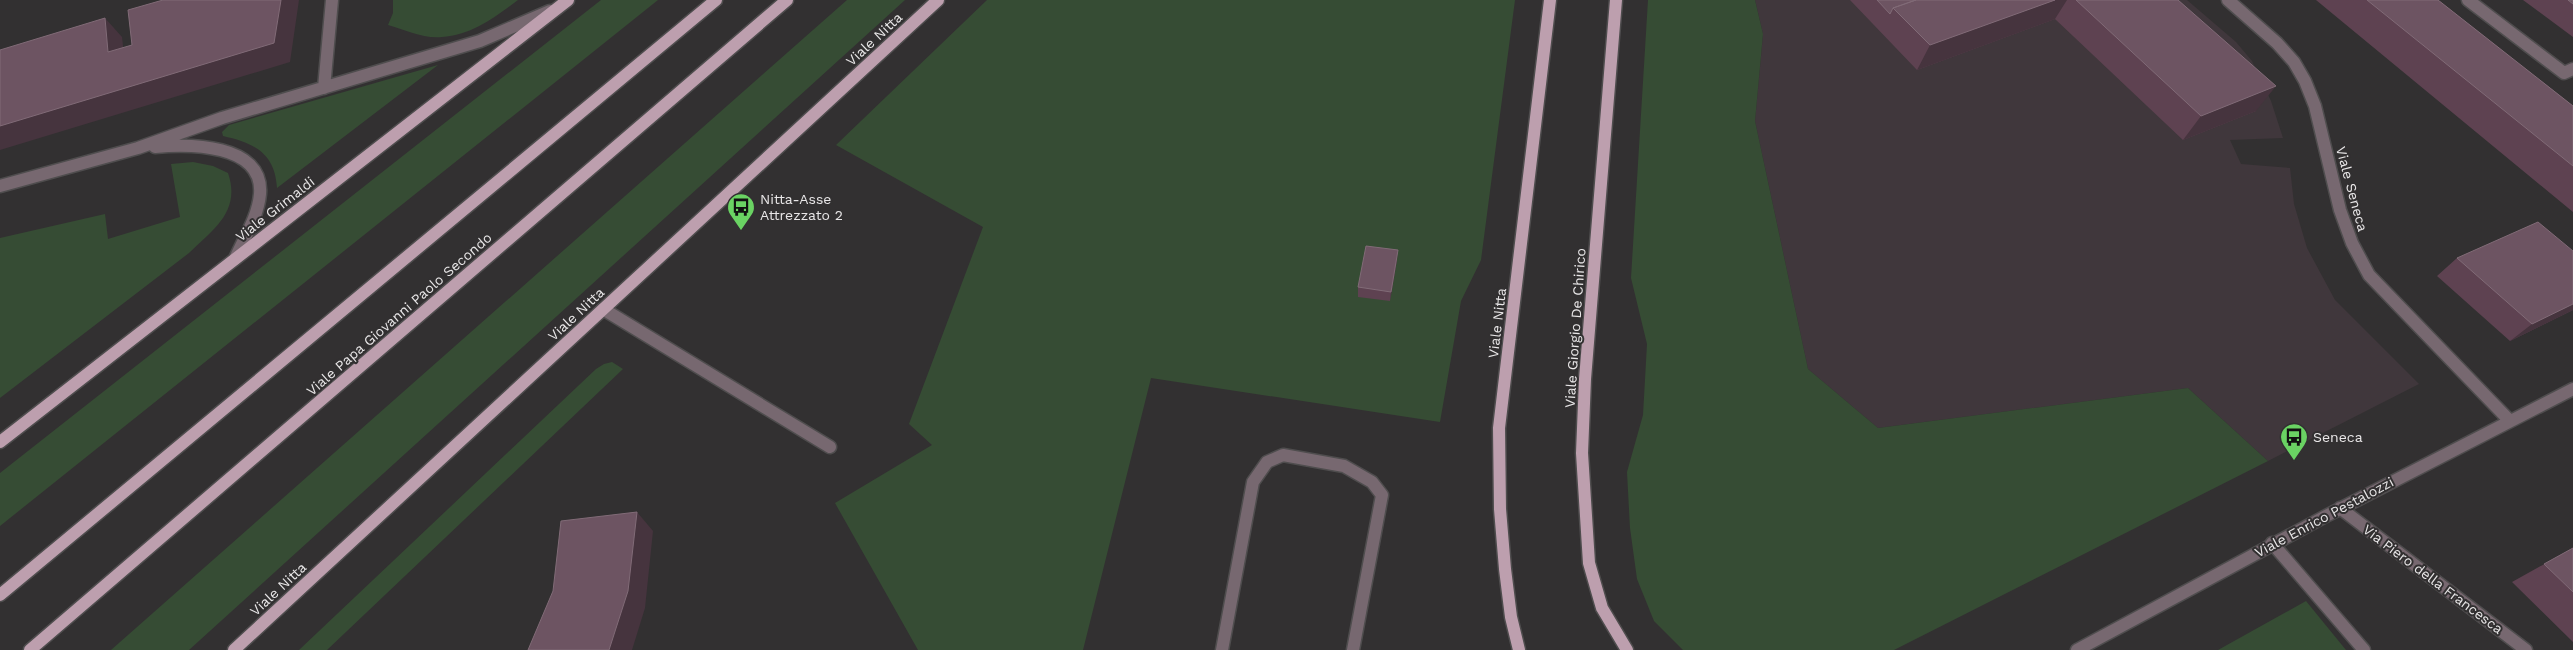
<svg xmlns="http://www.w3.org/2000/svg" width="2573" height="650" font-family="'Work Sans',sans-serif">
<rect width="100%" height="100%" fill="#323031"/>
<path fill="#40373c" d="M1755 0H2187L2236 42 2252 61 2271 101 2283 138 2230 140 2241 164 2290 168 2294 204 2307 248 2335 300 2419 384 2268 461 2188 388 1878 428 1808 369 1755 121 1763 34Z"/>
<path fill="#364c34" d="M393 0H518C495 17 472 35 442 37 424 39 405 30 388 25L393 13Z
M601 0H658L0 526V473Z
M847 0H905L189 650H111Z
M987 0H1515L1481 260 1461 301 1440 422 1151 378 1083 650H918L835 503 932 445 909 424 983 227 836 145Z
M1648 0H1755L1763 34 1755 121 1808 369 1878 428 2188 388 2268 461 1894 650H1683L1654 621 1637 579 1630 528 1627 472 1643 415 1647 344 1631 278Z
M438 65 277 188C275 153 254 143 223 136L222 132 229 125Z
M193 162 213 166 228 173C241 211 214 229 189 253L0 398V238L105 214 108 239 180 217 171 164Z
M612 362 623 369 327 650H299L596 369 604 364Z
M2306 601 2346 650H2218Z"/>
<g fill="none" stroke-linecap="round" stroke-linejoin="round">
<g stroke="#4f4d4e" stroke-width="15">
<path id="minor" d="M2228 0 2277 43 2294 62 2305 81 2315 106 2340 210 2352 243 2369 275 2509 420
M2468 0 2564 73 2573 69
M324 88 332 0
M155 147C188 144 264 143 260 194 258 217 244 238 235 259
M0 186 138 148 222 118 480 41 550 11
M603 309 830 447
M2340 508 2526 650
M2272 543 2364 650
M1222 650 1253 482 1267 462 1283 455 1344 466 1372 482 1382 495 1353 650
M2077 650 2324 517 2573 389"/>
</g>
<g stroke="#4f4d4e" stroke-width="15">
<path id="major" d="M1616 0 1585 379 1582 453 1589 563 1602 608 1627 650
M0 442 568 0
M0 595 716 0
M30 650 787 0
M234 650 938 0
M1519 650 1511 617 1505 569 1500 509 1499 428 1550 0"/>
</g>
<use href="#minor" stroke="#776870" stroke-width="12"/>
<use href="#major" stroke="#bd9fae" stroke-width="12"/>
</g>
<path fill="#5e4251" d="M1850 0H2178L2256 111 2183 140 2055 19 1917 70Z
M2316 0H2438L2573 106V212Z
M2523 0H2573V37Z
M2457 258 2573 310 2510 341 2437 276Z
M1397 260 1390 301 1358 297V287Z
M2573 548V642L2512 582Z"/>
<path fill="#46343e" d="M281 0H299L290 62 0 150V126Z
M2055 0H2067L2055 19 1917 70 1930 45Z
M105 18 122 37 126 71 108 52Z
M2276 86 2256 111 2183 140 2201 116Z
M1398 250 1397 260 1390 301 1391 292Z
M2573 304V310L2510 341 2532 324Z
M637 512 653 531 645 608 632 650H609Z"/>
<path fill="#6d5462" stroke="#816b77" d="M163 0H281L274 43 0 126V50L105 18 108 52 132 45 128 10Z
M1877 0H1916L1893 8 1890 14Z
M1916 0H2055L1930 45 1893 8Z
M2076 0H2178L2276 86 2201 116Z
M2367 0H2438L2573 106V166Z
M2568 0H2573V4Z
M2538 222 2573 251V304L2532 324 2457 258Z
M1366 246 1398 250 1391 292 1358 287Z
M637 512 628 591 609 650H528L553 591 561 521Z
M2573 548V592L2544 564Z"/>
<defs>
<g id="bus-pin" transform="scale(1.4375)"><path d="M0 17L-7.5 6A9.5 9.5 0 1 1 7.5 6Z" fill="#6ad363" stroke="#323031"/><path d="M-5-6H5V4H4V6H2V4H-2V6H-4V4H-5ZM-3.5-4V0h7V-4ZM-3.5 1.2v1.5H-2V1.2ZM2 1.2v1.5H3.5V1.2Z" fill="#111"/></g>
</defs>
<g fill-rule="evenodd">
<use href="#bus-pin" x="741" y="207"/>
<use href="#bus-pin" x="2294" y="437"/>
</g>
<g text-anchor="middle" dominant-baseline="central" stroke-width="4" stroke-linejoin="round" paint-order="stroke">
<g font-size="14" fill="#e9e7e8" stroke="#323031">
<text transform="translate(874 39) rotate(-43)">Viale Nitta</text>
<text transform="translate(2352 189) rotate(75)">Viale Seneca</text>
<text transform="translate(275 209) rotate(-38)">Viale Grimaldi</text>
<text transform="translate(399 314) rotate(-41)">Viale Papa Giovanni Paolo Secondo</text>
<text transform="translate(576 314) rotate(-43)">Viale Nitta</text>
<text transform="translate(1497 323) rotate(-83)">Viale Nitta</text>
<text transform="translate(1575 328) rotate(-86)">Viale Giorgio De Chirico</text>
<text transform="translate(2324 517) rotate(-28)">Viale Enrico Pestalozzi</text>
<text transform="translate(2433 579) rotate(37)">Via Piero della Francesca</text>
<text transform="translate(278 589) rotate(-43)">Viale Nitta</text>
</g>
<g font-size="14" fill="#e9e7e8" stroke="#323031" text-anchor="start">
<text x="760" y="199">Nitta-Asse<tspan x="760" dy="16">Attrezzato 2</tspan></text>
<text x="2313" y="437">Seneca</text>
</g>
</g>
</svg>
